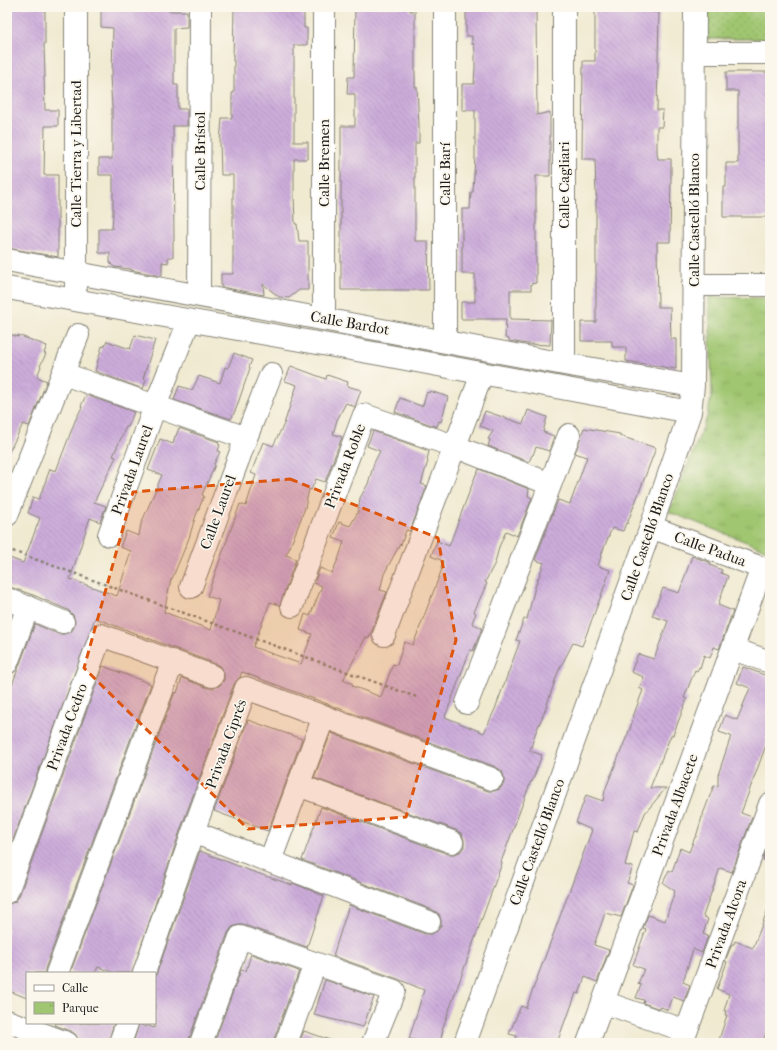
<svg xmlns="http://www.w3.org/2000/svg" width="777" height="1050" font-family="'IM FELL French Canon',serif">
<defs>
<pattern id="grass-dots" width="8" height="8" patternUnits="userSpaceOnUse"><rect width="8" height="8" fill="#a0c671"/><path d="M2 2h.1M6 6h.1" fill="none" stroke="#89aa61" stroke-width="1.8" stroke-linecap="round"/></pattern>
<pattern id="park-tufts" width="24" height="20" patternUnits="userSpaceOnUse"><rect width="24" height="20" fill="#a0c671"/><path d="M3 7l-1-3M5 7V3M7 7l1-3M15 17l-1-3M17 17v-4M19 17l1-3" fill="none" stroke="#89aa61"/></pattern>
<pattern id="building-back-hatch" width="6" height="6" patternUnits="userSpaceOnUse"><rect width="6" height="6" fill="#ccacda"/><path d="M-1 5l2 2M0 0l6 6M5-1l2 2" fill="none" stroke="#af93ba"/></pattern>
</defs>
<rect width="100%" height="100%" fill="#fbf7ec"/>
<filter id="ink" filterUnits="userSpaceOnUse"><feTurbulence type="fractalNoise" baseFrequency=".025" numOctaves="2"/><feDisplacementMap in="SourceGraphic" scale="8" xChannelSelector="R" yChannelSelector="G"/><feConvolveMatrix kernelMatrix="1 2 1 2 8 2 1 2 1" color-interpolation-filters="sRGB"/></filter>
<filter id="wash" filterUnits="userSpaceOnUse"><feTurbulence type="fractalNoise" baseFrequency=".012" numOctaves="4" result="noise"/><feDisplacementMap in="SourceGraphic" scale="16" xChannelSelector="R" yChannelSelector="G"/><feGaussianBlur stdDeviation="0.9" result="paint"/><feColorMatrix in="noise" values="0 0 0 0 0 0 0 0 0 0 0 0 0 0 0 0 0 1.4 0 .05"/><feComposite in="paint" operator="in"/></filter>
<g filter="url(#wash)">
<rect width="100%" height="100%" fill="#f0ead1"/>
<path fill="url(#grass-dots)" stroke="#5e7146" d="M708 7H767V14H770V39H707Z"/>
<path fill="url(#park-tufts)" stroke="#5e7146" d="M709 297 770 298V543L767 550 669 512 707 417 712 393Z"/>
<g id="blocks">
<path fill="url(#building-back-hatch)" d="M7 7H45V44H44L45 77H44L45 110H58V126H45L44 175H58V257L7 248Z
M101 7H168L169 11H187V27L174 28V85H178V109H187V126H173L174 241H173V257H168V263L162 262V276L131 270V269L114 267 110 263V253H99V229H112L113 214V175H99V159H112V106L110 76H112L113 28 101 27Z
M234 7H304V28H307V45H294V142H308V159H294V195L295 224H297L299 241H308V290H299L289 298 279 297 263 284 264 295 221 287V274H233V175H221L220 142 222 118H232V93H234V61H233Z
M355 7H410V11H415V87H417L419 126V143H415V241H428L429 290H341V126H355V94H347L348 77H354Z
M466 7H531V11H536L537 115 550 112V176H536V283L531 284V290H510V319L551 320 550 345 527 344 509 341V339L505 338 506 319H461V302H475V274H462V209H470L471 192H473L475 157V110H462V84H474L475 67V52L474 44H472V36H466Z
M595 7H652V12H659L657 110H663L662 127H657V152L658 159H671V175L670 242H657L658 307H670L671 339H676V369L626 361V347H612V341H581V322H596V200H597L596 193 595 159H582L583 61H595Z
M726 72H770V217H723V187H726V163H738V91H726Z
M7 333 18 337V335L47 346 44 353 46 354 40 366H41L37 377 47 381 29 426 23 424 7 456Z
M135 335 155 340 143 379 146 380 143 389 95 371 102 346 104 347 107 341 130 349Z
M234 353 252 360 249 367 250 368 236 409 231 419 174 400 179 386 192 390 199 376 220 383 225 367 228 368Z
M291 366 326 379 327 375 348 382 347 386 361 390 355 407 346 403 337 420 333 434 342 437 325 482 316 479 311 490 309 489 305 508 290 547 286 555 296 559 280 605 270 602 253 647 301 664 312 634 300 630 305 614 310 616 322 586 314 583 320 568 332 573 339 557 344 542 333 538 339 522 350 526 358 512 360 498 368 484 374 463 380 451 367 446 373 431 429 451 427 460 428 461 421 484 427 486 410 531 406 530 401 545 400 544 384 574 380 590 387 592 369 638 366 637 343 680 353 684 352 686 381 697 393 664 397 665 404 642 413 645 442 569H441L443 561 431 556 437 541 449 546 476 474H477L479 469 529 489 528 496 532 498 517 536 506 531 499 547 495 563 485 582 487 583 474 612 476 613 472 623 482 628 473 651 470 650 445 717 484 733 495 709 520 641 516 640 524 619H527L535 587 544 563 535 560 541 544 558 500 570 504 587 457 575 453 584 428 620 434V436L656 448 627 524 626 523 623 531 612 528 603 550 598 566 610 570 602 593 582 646 573 643 558 672 544 713 535 734 530 751 542 755 532 782 531 781 501 862 502 863 442 1030H443L440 1043H413L414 1040 409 1039 424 990 398 979 333 956 349 905 425 934H431L437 931 441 926V920L439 914 433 910 302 860 321 807 448 854H454L460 852 464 847V840L462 834 456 830 314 778 331 733 488 791H494L500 789 504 783V777L502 771 496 767 242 672 240 677 234 684 181 828 132 973H114L98 967 95 973H70L175 692 177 693 182 678 208 688H214L220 685 224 680V674L222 668 216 664 95 618 7 856V698L35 624 58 634H64L71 632 74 627 75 621 73 615 68 610 33 595 7 586V557L23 563 40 518 28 513 33 497 39 499 50 469 56 471 75 421 82 407 81 406 86 395 134 412 128 427H126L113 456 116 457 94 502 106 506 100 522 90 518 70 579 117 596 131 551 120 547 126 531 139 536 141 524 162 475 148 470 160 439 173 444 175 436H176L179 428 219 442 218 444 220 445 218 451 220 452 214 464 215 465 202 495 204 496 195 518 189 538 172 579H171L164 612 211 630 219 600 207 596 240 504 246 506 256 475 251 473 263 442 273 446 284 424 297 385 285 381Z
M430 391 448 397 441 422 439 421 437 427 395 412 400 398 421 406 423 405 427 392 429 393Z
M528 410 547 417 543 432 554 436 549 451 536 447 533 455H532L529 462 488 446 490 440 488 439 493 431 480 426 485 411 523 424Z
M692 556 711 563 710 565 722 570 721 573 728 576 718 605 733 611 719 649 714 647 710 658 704 655 700 668 699 667 697 671 695 670 684 698 687 699 673 735H671L650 788H666L645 813 638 832 634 831 625 865 633 867 627 883 633 885 621 917 605 913 594 945 609 950 597 982 585 977 579 994 576 993 567 1018H566L557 1043H514L517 1036 509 1034 521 1006 526 1008 592 830 576 823 586 795 603 801 605 790 631 726 634 714 643 690 639 688 644 677 631 672 638 654 654 659 668 621 652 616 663 588 679 593Z
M103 666 151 684 45 969V973H27V998L7 990V904L15 902 19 896Z
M743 667 770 677V731L766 740H768L741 813 752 817 732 872 720 868 703 916 708 919 703 934 708 936 702 953 693 949 683 982 690 985 684 1001 673 997 668 1010 661 1007 660 1009 643 1003 644 1000 636 998 641 985 638 984 644 969 633 965 646 929 643 928 648 915 665 921 675 891 663 883 669 870 672 872 680 848 689 852 695 837H696L702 817 714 785 718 786V775L731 736 719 732 725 715 737 720 750 688 737 683Z
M248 720 302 739 268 831 214 811Z
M770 840V863L763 860Z
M200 851 248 870 292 885 293 883 324 896 307 947 244 925H238L232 927 228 933 189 1039V1043H133L139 1024 146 1027V1025L155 1028V978Z
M769 906 770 1023 762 1043H718L727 1015H725L726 1011H724L729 994 717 989 727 962 725 961 732 944H734L735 941 753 948Z
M251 954 299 971 274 1039V1043H214L241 970 246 971Z
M325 980 374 997 363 1027 314 1015Z
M56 1023H114L108 1043H79L76 1035 71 1031 55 1025Z
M304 1031 333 1041V1043H299Z"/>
</g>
</g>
<g filter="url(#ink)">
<use href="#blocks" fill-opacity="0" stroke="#868376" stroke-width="1"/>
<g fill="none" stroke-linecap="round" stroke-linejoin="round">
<g stroke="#868376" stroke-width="24">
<path id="minor" d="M324 7V319
M695 53H770
M7 260 564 364 693 386
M693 285H770
M76 286V7
M7 288 379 354 690 412
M199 295 200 7
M445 341V7
M564 364V7
M64 374 246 438
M7 515 78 335
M651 527 770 571
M109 535 155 406 189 321
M191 587 246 438 271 374
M7 599 63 622
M292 606 364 415 454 446 550 484
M384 635 482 374
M733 649 770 662
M7 663 28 607
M467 703 569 435
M298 785 452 842
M193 832 429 922
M270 861 324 716
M7 892 101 635 212 676
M57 973 173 661
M144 973 193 832 246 688 492 779
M603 1002 686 1031
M7 1021 67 1043
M120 1043 127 1023
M201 1043 240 937 394 991 373 1043
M286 1043 315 964
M465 1043 651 527 690 412 693 386 695 7
M588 1043 762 568
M682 1043 770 804"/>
</g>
<path stroke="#868376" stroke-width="2.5" stroke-dasharray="3 3" stroke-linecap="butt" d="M7 549 419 698"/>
<use href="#minor" stroke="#fff" stroke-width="22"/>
</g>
</g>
<path fill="#de560d" fill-opacity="0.2" stroke="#de560d" stroke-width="3" stroke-dasharray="8 5" stroke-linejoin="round" d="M290 479 438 538 456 640 406 817 248 829 84 668 133 492Z"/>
<g text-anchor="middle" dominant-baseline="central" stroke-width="3.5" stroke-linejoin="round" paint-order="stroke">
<g font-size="15" fill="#1c1c1c" stroke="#fbf7ec">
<text transform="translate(200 151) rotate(-90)">Calle Brístol</text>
<text transform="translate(76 154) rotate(-90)">Calle Tierra y Libertad</text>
<text transform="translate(324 163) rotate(-90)">Calle Bremen</text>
<text transform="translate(445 174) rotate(-90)">Calle Barí</text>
<text transform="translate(564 185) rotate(-90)">Calle Cagliari</text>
<text transform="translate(694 220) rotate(-90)">Calle Castelló Blanco</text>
<text transform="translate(350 323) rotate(10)">Calle Bardot</text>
<text transform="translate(345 466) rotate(-69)">Privada Roble</text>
<text transform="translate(132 470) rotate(-70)">Privada Laurel</text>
<text transform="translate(218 512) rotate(-70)">Calle Laurel</text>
<text transform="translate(647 537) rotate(-71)">Calle Castelló Blanco</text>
<text transform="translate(710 549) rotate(20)">Calle Padua</text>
<text transform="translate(67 727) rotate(-70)">Privada Cedro</text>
<text transform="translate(226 744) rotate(-70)">Privada Ciprés</text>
<text transform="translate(675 805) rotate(-70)">Privada Albacete</text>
<text transform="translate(537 842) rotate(-70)">Calle Castelló Blanco</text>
<text transform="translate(726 924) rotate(-70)">Privada Alcora</text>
</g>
</g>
<rect width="777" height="1050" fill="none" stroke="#fbf7ec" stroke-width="24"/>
<rect x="26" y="972" width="130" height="52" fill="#fbf7ec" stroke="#a29f99"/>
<rect x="34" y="985" width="20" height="6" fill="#ffffff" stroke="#a29f99"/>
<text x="62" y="992" font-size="12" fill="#1c1c1c">Calle</text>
<rect x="34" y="1002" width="20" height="12" fill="url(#park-tufts)" stroke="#a29f99"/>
<text x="62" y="1012" font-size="12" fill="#1c1c1c">Parque</text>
</svg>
